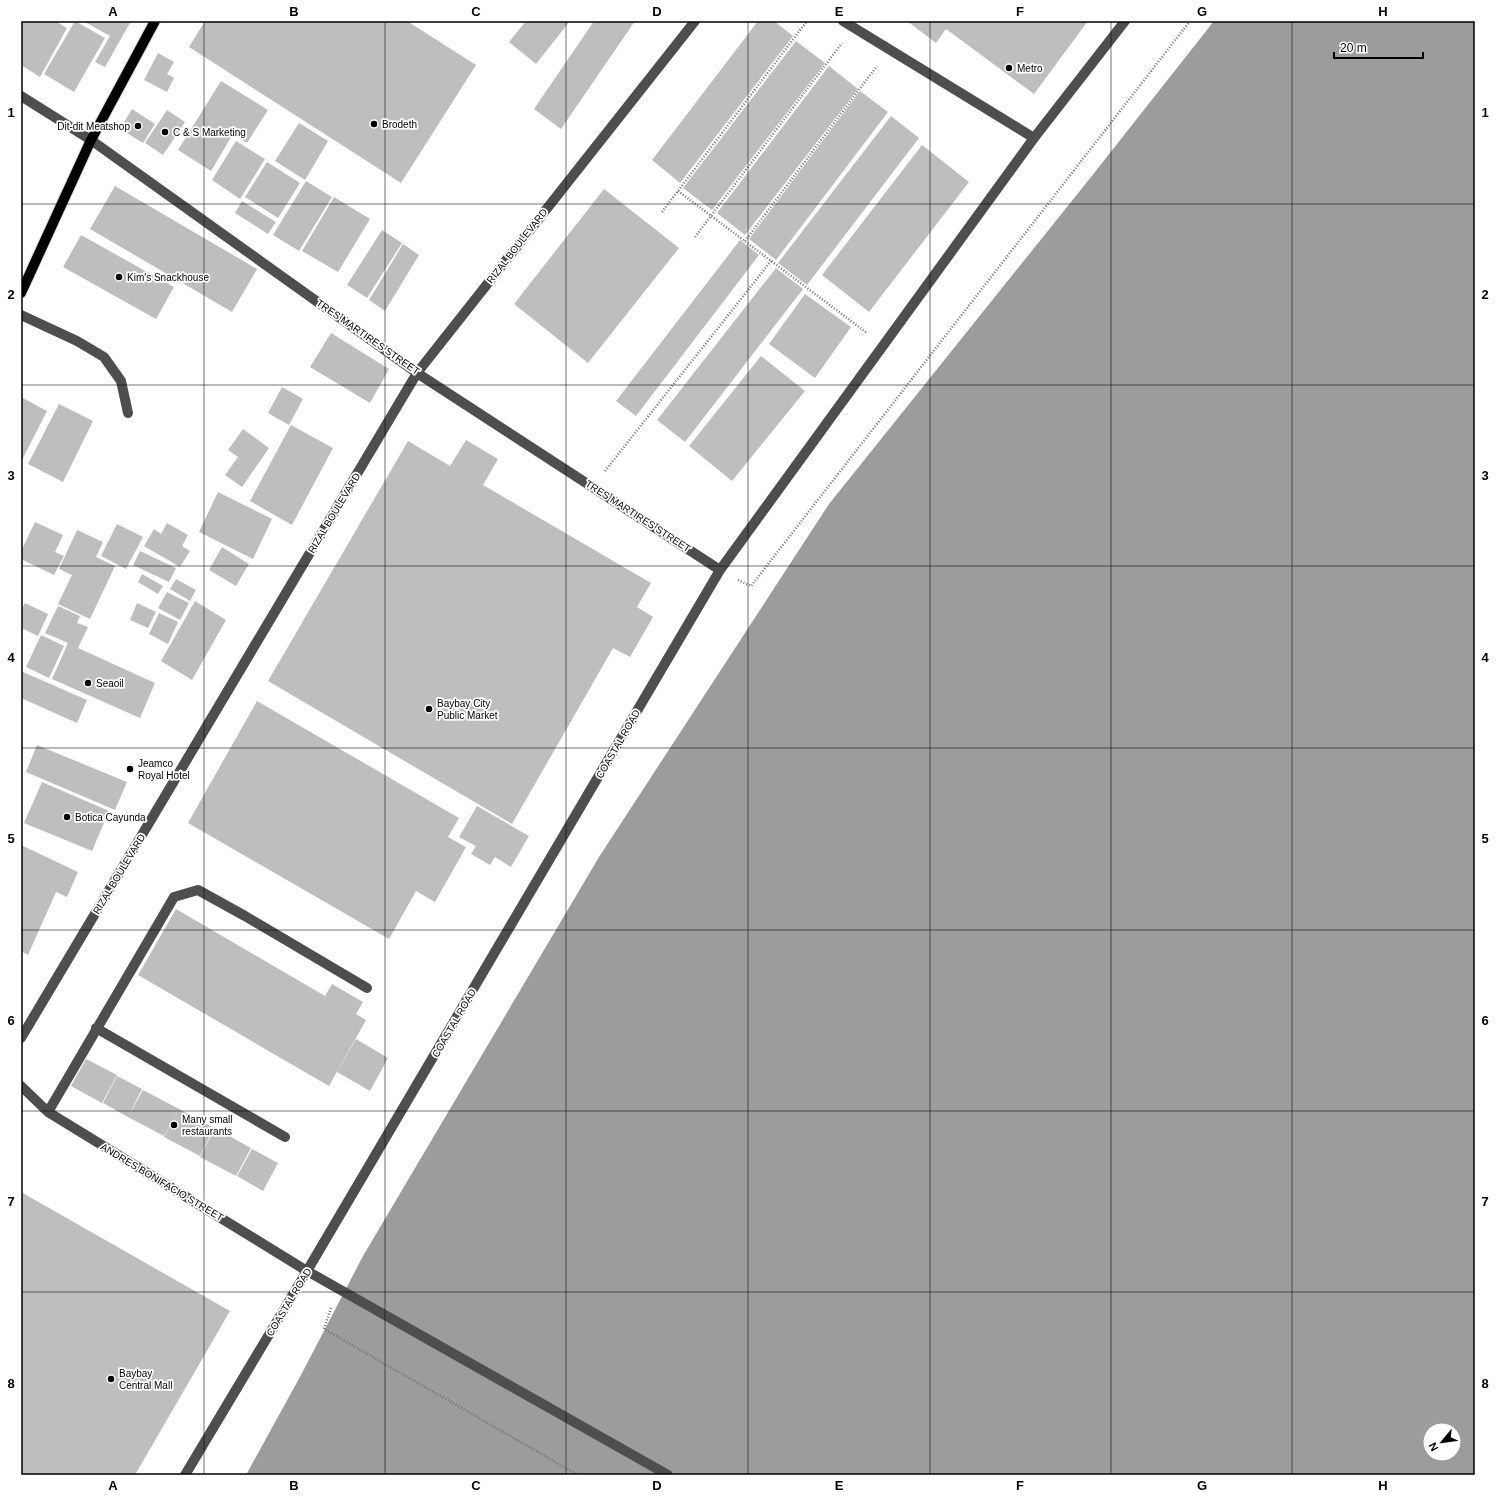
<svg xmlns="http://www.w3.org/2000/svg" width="1496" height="1496" font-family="Arial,sans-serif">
<rect width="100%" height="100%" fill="#fff"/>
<path fill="#9c9c9c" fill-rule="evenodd" d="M1214 21H1475V1475H246L301 1375 363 1256 599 857 829 504 1091 177ZM1430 1430H1454V1454H1430Z"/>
<path fill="#bebebe" d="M21 21H55L67 28 40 77 21 65Z
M75 21 105 38 74 92 44 74Z
M83 21H131L105 67 95 62 110 36Z
M205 21H407L476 65 401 183 189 47Z
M526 21H570L536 64 509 42Z
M594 21H635L561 129 534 109Z
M758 21H774L793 36 680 183 652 160Z
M907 21H1088L1034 94 946 29 936 43Z
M796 41 825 63 712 210 683 188Z
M158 53 174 62 167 74 174 78 167 92 144 80Z
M829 66 858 89 745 235 717 213Z
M221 81 268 110 247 143 233 134 211 171 178 150Z
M860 91 888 112 776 260 749 239Z
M132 109 155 124 143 143 120 129Z
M167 110 185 122 163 155 145 143Z
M891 116 919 138 807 285 778 263Z
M299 123 328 141 305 180 275 161Z
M236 141 265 159 240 199 212 180Z
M922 145 969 182 869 312 822 275Z
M267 162 300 183 278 218 245 197Z
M306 181 332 197 299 251 273 235Z
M115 186 257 269 232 312 90 229Z
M604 189 679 248 588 363 514 304Z
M334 197 370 219 338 272 302 251Z
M242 201 276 222 268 234 235 213Z
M382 230 402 243 367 298 347 285Z
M81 235 174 287 156 319 63 267Z
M740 240 759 255 636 416 616 401Z
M403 244 419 255 385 311 369 300Z
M776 268 803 289 685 442 657 420Z
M805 294 851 327 815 378 769 344Z
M331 333 389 369 370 403 310 367Z
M761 356 805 391 732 481 689 446Z
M282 387 303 399 289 425 268 413Z
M21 397 47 411 21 462Z
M59 404 93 421 63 482 28 464Z
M291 425 333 448 292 525 250 501Z
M243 429 269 448 242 487 225 475 238 457 228 450Z
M466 440 498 459 483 485 651 583 637 607 653 617 630 657 613 648 512 824 268 681 408 441 450 466Z
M218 492 272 519 253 559 199 532Z
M35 522 63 535 55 552 64 556 54 575 21 559V551Z
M167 523 188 535 182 546 190 551 180 567 144 546 154 529 161 534Z
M117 524 143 537 126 569 101 556Z
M77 530 103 542 96 557 115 566 90 619 58 604 72 575 59 569Z
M222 547 249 564 236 586 209 570Z
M140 551 176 568 169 582 133 565Z
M142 574 163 586 158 594 138 582Z
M176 579 196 590 190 601 170 589Z
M167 592 189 603 180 620 158 608Z
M195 601 226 620 192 680 161 661Z
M25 603 48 614 38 636 21 628V610Z
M137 603 156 612 148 628 130 620Z
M58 606 80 616 77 623 88 627 78 648 155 683 140 718 52 679 68 643 45 633Z
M159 613 178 622 168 644 149 634Z
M41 635 64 646 49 678 26 667Z
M23 672 87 700 77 723 21 698V677Z
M257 701 459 818 448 837 466 847 435 902 416 891 389 939 188 823Z
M37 745 127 782 115 810 26 772Z
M42 782 109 811 92 851 24 823Z
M477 806 529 836 511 867 495 857 490 865 471 854 476 846 459 837Z
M21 845 78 872 67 897 56 892 28 955 21 951Z
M176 909 325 996 332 984 363 1002 356 1014 366 1020 329 1086 138 975Z
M356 1039 388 1058 370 1091 337 1072Z
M86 1059 117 1075 102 1103 71 1086Z
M117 1076 142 1089 128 1117 103 1103Z
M143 1090 179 1109 164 1136 128 1117Z
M179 1109 214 1128 200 1156 164 1137Z
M215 1128 251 1148 236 1176 200 1157Z
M252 1149 278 1163 263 1191 237 1176Z
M21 1192 230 1311 135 1475H21Z"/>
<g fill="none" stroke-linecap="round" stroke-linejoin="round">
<g stroke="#dbdbdb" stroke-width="12">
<path id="major" d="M21 293 91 140 155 21"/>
</g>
<path stroke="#707070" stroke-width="2.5" stroke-dasharray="1 2" stroke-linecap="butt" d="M678 191 867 333
M662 212 807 21
M695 237 842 43
M745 241 877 66
M605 471 771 261
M738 580 751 586 1190 21
M331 1308 324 1329 578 1475"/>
<path stroke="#4e4e4e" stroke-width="10" d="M843 21 1034 138
M21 96 91 140 417 373 720 570
M21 315 77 341 104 357 121 381 128 413
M96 1028 285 1137
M21 1038 417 373 695 21
M21 1086 48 1112 307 1271 668 1475
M48 1112 174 897 198 890 245 916 367 988
M185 1475 307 1271 720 570 1034 138 1125 21"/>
<use href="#major" stroke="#000" stroke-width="10"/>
</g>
<path fill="none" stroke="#000" stroke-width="1" stroke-opacity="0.55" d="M204 21V1475M385 21V1475M566 21V1475M748 21V1475M930 21V1475M1111 21V1475M1292 21V1475M21 204H1475M21 385H1475M21 566H1475M21 748H1475M21 930H1475M21 1111H1475M21 1292H1475"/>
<g fill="#000" stroke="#fff" stroke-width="1.5">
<circle cx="1009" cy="68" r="4"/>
<circle cx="374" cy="124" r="4"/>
<circle cx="138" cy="126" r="4"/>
<circle cx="165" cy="132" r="4"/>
<circle cx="119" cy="277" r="4"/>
<circle cx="88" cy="683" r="4"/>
<circle cx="429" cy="709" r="4"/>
<circle cx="130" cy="769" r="4"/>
<circle cx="67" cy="817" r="4"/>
<circle cx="174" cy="1125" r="4"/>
<circle cx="111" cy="1379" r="4"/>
</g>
<g text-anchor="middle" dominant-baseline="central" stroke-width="3.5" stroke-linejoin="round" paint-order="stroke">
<g font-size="10" fill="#000" stroke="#fff" text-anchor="start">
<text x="1017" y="68">Metro</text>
<text x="382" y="124">Brodeth</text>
<text x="130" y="126" text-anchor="end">Dit-dit Meatshop</text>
<text x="173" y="132">C &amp; S Marketing</text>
<text x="127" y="277">Kim's Snackhouse</text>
<text x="96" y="683">Seaoil</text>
<text x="437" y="703">Baybay City<tspan x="437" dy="12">Public Market</tspan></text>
<text x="138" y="763">Jeamco<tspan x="138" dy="12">Royal Hotel</tspan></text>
<text x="75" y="817">Botica Cayunda</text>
<text x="182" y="1119">Many small<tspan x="182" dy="12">restaurants</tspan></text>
<text x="119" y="1373">Baybay<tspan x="119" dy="12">Central Mall</tspan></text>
</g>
<g font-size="10" fill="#000" stroke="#fff">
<text transform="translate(517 246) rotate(-52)">RIZAL BOULEVARD</text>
<text transform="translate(368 337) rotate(35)">TRES MARTIRES STREET</text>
<text transform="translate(334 513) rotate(-59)">RIZAL BOULEVARD</text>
<text transform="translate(638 516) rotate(33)">TRES MARTIRES STREET</text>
<text transform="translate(618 744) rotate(-60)">COASTAL ROAD</text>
<text transform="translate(119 874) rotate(-59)">RIZAL BOULEVARD</text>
<text transform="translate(454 1023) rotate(-60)">COASTAL ROAD</text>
<text transform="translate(162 1182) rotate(31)">ANDRES BONIFACIO STREET</text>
<text transform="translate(289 1302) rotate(-59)">COASTAL ROAD</text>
</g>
</g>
<rect width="1496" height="1496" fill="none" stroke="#ffffff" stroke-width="44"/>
<g transform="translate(1442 1442) rotate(241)"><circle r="19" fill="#ffffff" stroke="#999999"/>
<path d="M0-3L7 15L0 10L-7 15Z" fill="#000000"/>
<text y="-6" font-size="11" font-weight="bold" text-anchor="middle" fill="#000000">N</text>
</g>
<path d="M1334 52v6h89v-6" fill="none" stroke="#000000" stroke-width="2"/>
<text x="1340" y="52" font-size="12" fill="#000000" stroke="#ffffff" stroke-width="3" paint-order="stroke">20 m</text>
<rect x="22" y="22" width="1452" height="1452" fill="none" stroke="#000" stroke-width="1.5"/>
<g font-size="13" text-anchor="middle" font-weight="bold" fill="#000">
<text x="113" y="16">A</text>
<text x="294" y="16">B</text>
<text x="476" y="16">C</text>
<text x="657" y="16">D</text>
<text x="839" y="16">E</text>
<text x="1020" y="16">F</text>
<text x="1202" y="16">G</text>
<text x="1383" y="16">H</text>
<text x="11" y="117">1</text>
<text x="1485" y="117">1</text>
<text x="11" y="299">2</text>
<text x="1485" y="299">2</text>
<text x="11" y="480">3</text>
<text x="1485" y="480">3</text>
<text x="11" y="662">4</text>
<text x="1485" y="662">4</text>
<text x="11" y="843">5</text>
<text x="1485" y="843">5</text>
<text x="11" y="1025">6</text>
<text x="1485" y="1025">6</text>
<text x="11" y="1206">7</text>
<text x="1485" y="1206">7</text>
<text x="11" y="1388">8</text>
<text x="1485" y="1388">8</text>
<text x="113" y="1490">A</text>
<text x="294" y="1490">B</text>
<text x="476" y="1490">C</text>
<text x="657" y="1490">D</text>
<text x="839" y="1490">E</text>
<text x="1020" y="1490">F</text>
<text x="1202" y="1490">G</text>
<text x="1383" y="1490">H</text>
</g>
</svg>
